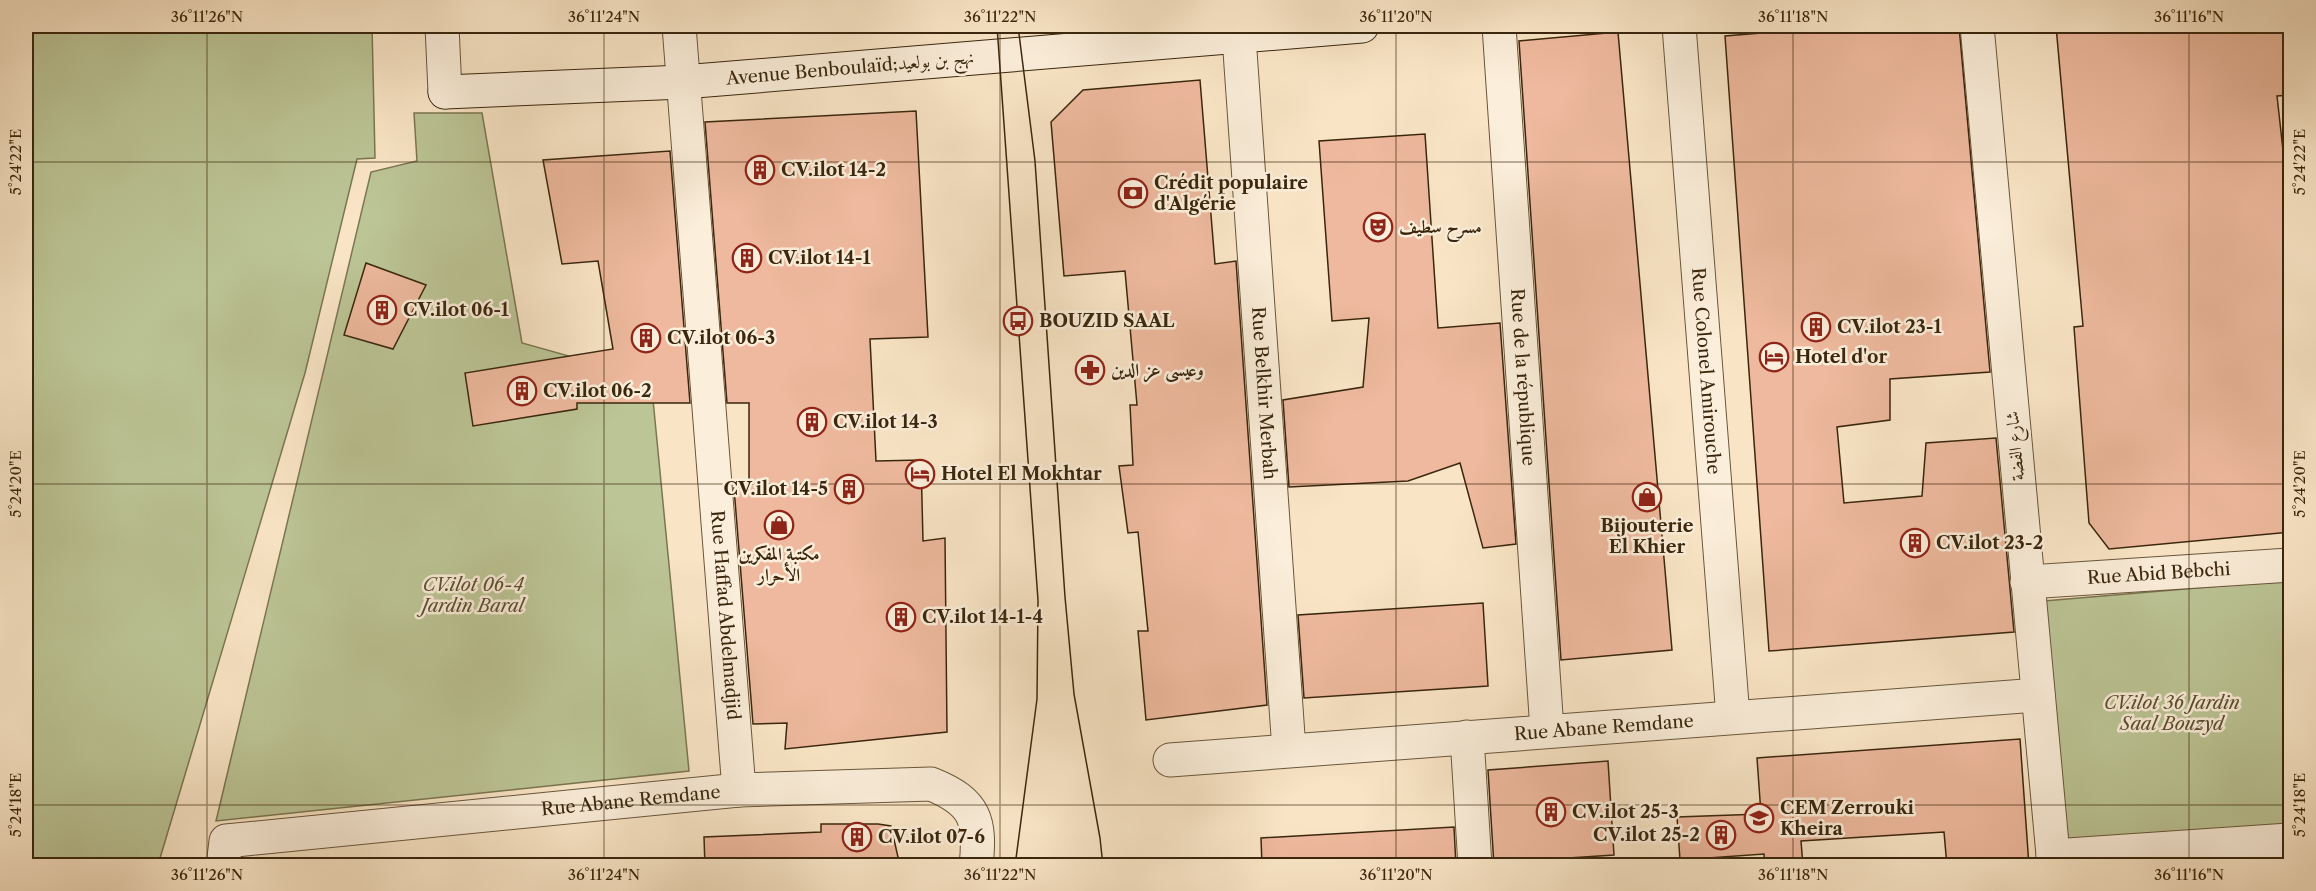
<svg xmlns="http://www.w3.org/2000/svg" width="2316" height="891" font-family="'Libre Caslon Text',Amiri,serif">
<rect width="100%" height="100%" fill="#f9e5c6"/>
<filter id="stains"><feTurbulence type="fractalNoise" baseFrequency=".00333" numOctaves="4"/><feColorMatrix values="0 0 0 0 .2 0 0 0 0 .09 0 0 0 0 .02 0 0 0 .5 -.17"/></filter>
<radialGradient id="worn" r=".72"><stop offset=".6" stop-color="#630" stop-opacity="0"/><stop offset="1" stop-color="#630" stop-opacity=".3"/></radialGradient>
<path fill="#bcc596" stroke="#7b7652" stroke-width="1.5" d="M26 26H372L375 158 357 159 305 373 158 865H26Z
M414 113H482L522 343 651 379 689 771 216 821 371 172 417 161Z
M2290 580V826L2064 845 2044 601Z"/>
<path fill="#eeb99e" stroke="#3a260d" stroke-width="1.5" d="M1847 26H1959L1990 372 1890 379V420L1837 427 1844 503 1922 496 1926 443 1996 438 2014 632 1769 651 1725 36Z
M2056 26H2290V95L2277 96 2287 186 2290 185V532L2109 549 2089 523 2074 327 2083 326Z
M1618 32 1672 650 1561 660 1519 41Z
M1200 80 1215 264 1236 261 1267 705 1146 720 1138 631H1148L1138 532 1128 533 1119 466 1133 465 1130 405H1137L1125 271 1064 276 1051 122 1083 90Z
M916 111 928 337 870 339 876 461 921 460 923 541 945 538 947 732 785 749 787 723 753 724 734 488 749 487V403H727L705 122Z
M1425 134 1438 328 1500 323 1516 544 1483 548 1460 463 1408 481 1289 487 1283 400 1363 387 1369 318 1332 321 1319 141Z
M670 151 690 403H577V409L473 426 465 373 613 349 598 261 562 264 543 160Z
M366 263 426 285 393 349 344 335Z
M1483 603 1488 686 1304 698 1298 615Z
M2020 739 2029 866H1947L1944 832 1801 841 1803 866H1765L1764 854 1680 860 1677 817 1761 814 1757 758Z
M1608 761 1614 855 1554 859V866H1494L1488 770Z
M821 824H878L891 826 900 866H705L704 837 821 832Z
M1454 827 1456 866H1262L1261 838Z"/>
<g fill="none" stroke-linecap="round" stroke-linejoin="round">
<g stroke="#6a563b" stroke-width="35">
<g id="street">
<path d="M442 26 445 92"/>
<path id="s1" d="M679 26 739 790"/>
<path id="s2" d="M1499 26 1547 730"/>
<path id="s3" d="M1679 26 1733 717"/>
<path d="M1977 26 2054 866"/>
<path id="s4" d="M1239 37 1289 750"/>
<path id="s5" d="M2027 582 2290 565"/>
<path d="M1467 737 1475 866"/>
<path id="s6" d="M1170 760 2038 695"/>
<path d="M2053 856 2290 840"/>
<path id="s7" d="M223 866 226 841 739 790 931 784C976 802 981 821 976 866"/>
</g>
</g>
<g stroke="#3a260d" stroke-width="35">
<path id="secondary" d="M445 92 683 82 1362 26"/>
</g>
<use href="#street" stroke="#fbeeda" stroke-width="33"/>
<use href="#secondary" stroke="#fbeeda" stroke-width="33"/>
<path stroke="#3a260d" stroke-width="1.5" d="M997 26 1038 600 1037 699 1015 866
M1018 26 1035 161 1065 597 1074 694 1100 838 1103 866"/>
</g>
<path fill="none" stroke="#3a260d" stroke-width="1.5" stroke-opacity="0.45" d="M207 26V866M604 26V866M1000 26V866M1396 26V866M1793 26V866M2189 26V866M26 162H2290M26 484H2290M26 805H2290"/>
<defs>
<g id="building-ring" transform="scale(1.5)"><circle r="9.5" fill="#fbeeda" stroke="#8f2418" stroke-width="1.5"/><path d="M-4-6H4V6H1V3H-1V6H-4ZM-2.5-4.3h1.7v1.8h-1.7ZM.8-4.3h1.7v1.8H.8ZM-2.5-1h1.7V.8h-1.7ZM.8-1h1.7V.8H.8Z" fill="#8f2418"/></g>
<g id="bank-ring" transform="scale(1.5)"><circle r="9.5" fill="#fbeeda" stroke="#8f2418" stroke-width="1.5"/><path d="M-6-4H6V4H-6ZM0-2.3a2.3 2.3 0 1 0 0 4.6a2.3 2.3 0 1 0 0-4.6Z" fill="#8f2418"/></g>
<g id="theatre-ring" transform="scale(1.5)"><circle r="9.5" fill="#fbeeda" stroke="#8f2418" stroke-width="1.5"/><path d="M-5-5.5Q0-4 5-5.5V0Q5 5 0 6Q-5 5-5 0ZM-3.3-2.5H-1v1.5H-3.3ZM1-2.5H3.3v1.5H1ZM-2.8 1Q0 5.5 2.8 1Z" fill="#8f2418"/></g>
<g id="bus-ring" transform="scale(1.5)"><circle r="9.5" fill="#fbeeda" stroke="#8f2418" stroke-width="1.5"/><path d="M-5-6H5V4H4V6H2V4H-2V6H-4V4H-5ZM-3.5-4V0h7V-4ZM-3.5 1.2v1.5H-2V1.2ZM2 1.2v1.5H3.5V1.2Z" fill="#8f2418"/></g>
<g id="hotel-ring" transform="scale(1.5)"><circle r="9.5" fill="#fbeeda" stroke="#8f2418" stroke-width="1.5"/><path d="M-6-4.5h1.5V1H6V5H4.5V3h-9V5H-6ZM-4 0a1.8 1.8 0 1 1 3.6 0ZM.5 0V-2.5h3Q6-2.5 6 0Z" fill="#8f2418"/></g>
<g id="pharmacy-ring" transform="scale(1.5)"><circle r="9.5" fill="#fbeeda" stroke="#8f2418" stroke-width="1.5"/><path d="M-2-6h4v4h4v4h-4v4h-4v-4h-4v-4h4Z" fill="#8f2418"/></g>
<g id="shop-ring" transform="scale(1.5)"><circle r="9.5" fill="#fbeeda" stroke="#8f2418" stroke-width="1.5"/><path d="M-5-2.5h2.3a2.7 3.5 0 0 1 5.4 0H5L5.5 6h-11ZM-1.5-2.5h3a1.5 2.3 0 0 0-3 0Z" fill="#8f2418"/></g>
<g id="school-ring" transform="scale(1.5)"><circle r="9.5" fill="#fbeeda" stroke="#8f2418" stroke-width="1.5"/><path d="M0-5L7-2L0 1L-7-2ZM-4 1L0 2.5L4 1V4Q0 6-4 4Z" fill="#8f2418"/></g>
</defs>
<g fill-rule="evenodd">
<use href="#building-ring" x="760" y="170"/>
<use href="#bank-ring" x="1133" y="193"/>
<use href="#theatre-ring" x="1378" y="227"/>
<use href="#building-ring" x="747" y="258"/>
<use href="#building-ring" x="382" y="310"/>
<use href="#bus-ring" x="1018" y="321"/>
<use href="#building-ring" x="1816" y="327"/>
<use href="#building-ring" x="646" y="338"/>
<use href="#hotel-ring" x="1774" y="357"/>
<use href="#pharmacy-ring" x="1090" y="370"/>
<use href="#building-ring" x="522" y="391"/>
<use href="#building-ring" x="812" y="422"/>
<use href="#hotel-ring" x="920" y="474"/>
<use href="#building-ring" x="849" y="489"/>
<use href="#shop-ring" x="1647" y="497"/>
<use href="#shop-ring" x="779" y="525"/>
<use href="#building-ring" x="1915" y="543"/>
<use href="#building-ring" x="901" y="617"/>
<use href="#building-ring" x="1551" y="812"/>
<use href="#school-ring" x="1759" y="818"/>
<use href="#building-ring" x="1721" y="835"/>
<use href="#building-ring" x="857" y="837"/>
</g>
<g text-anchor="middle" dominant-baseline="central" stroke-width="5" stroke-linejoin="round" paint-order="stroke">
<g font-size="18" fill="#3a260d" stroke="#fbeeda">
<text transform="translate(850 68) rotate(-5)">Avenue Benboulaïd;نهج بن بولعيد</text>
<text stroke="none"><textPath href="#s3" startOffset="346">Rue Colonel Amirouche</textPath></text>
<text stroke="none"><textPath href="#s2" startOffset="352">Rue de la république</textPath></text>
<text stroke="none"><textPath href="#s4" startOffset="357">Rue Belkhir Merbah</textPath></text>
<text transform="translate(2015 446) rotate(-95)">شارع الفضة</text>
<text stroke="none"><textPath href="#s5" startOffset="132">Rue Abid Bebchi</textPath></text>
<text stroke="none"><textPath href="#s1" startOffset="591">Rue Haffad Abdelmadjid</textPath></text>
<text stroke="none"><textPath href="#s6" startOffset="435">Rue Abane Remdane</textPath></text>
<text stroke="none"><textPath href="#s7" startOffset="432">Rue Abane Remdane</textPath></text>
</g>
<g font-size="18" font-weight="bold" fill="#3a260d" stroke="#fbeeda" text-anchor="start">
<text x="781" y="170">CV.ilot 14-2</text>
<text x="1154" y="183">Crédit populaire<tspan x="1154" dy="21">d'Algérie</tspan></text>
<text x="1399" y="227">مسرح سطيف</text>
<text x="768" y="258">CV.ilot 14-1</text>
<text x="403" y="310">CV.ilot 06-1</text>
<text x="1039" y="321">BOUZID SAAL</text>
<text x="1837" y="327">CV.ilot 23-1</text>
<text x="667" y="338">CV.ilot 06-3</text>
<text x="1795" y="357">Hotel d'or</text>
<text x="1111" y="370">وعيسى عز الدين</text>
<text x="543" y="391">CV.ilot 06-2</text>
<text x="833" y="422">CV.ilot 14-3</text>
<text x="941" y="474">Hotel El Mokhtar</text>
<text x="828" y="489" text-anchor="end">CV.ilot 14-5</text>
<text x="1647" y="526" text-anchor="middle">Bijouterie<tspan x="1647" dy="21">El Khier</tspan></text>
<text x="1936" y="543">CV.ilot 23-2</text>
<text x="779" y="554" text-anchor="middle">مكتبة المفكرين<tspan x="779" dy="21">الأحرار</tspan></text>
<text x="922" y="617">CV.ilot 14-1-4</text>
<text x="1780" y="808">CEM Zerrouki<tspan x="1780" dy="21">Kheira</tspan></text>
<text x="1572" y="812">CV.ilot 25-3</text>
<text x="1700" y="835" text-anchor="end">CV.ilot 25-2</text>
<text x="878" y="837">CV.ilot 07-6</text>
</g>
<g font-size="18" font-style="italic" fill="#5a4e2f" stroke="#fbeeda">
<text x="473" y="585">CV.ilot 06-4<tspan x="473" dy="21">Jardin Baral</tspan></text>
<text x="2172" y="703">CV.ilot 36 Jardin<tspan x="2172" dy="21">Saal Bouzyd</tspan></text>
</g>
</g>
<rect width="2316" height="891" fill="none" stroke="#f9e5c6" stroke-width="66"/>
<rect x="33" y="33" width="2250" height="825" fill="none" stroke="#3a260d" stroke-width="2"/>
<g font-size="15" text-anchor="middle" fill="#3a260d">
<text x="207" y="22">36°11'26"N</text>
<text x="604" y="22">36°11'24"N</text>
<text x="1000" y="22">36°11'22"N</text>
<text x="1396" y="22">36°11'20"N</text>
<text x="1793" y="22">36°11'18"N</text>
<text x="2189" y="22">36°11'16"N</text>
<text transform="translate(2300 162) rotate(-90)" y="5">5°24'22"E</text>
<text transform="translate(16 162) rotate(-90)" y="5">5°24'22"E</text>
<text transform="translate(2300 484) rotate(-90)" y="5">5°24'20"E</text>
<text transform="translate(16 484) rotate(-90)" y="5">5°24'20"E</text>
<text transform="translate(2300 805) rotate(-90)" y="5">5°24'18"E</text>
<text transform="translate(16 805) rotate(-90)" y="5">5°24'18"E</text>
<text x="207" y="880">36°11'26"N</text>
<text x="604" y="880">36°11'24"N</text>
<text x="1000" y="880">36°11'22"N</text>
<text x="1396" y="880">36°11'20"N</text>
<text x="1793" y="880">36°11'18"N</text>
<text x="2189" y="880">36°11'16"N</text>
</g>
<rect width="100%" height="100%" filter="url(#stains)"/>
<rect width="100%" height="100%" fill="url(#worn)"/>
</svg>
